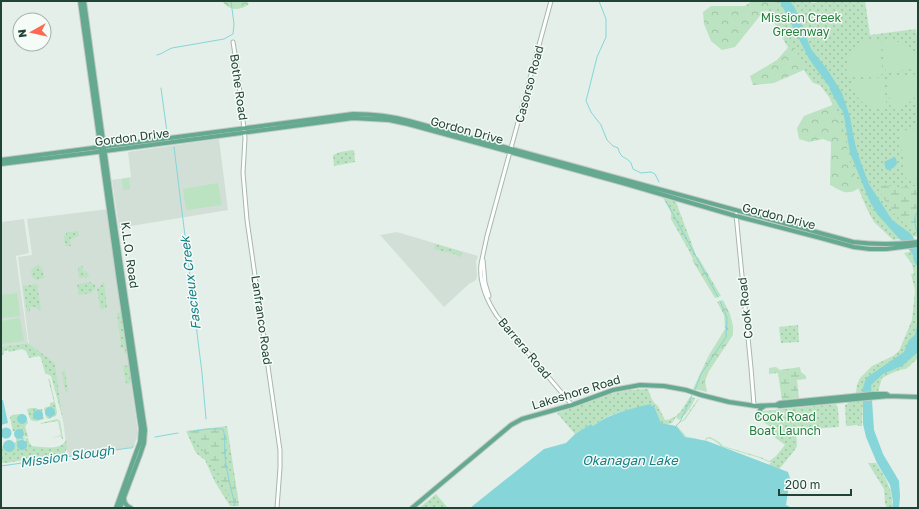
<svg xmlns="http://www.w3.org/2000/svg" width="919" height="509" font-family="'Golos Text',sans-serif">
<defs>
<pattern id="grass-dots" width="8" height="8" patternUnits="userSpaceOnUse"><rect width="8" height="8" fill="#bbe2c1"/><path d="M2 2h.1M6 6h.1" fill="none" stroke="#a0c3a6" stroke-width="1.8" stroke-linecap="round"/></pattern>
<pattern id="forest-crowns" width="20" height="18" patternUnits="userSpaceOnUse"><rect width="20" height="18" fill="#bbe2c1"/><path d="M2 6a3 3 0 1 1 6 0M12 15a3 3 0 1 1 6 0" fill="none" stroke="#a0c3a6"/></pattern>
<pattern id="wetland-marsh" width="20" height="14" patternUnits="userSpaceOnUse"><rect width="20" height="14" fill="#bbe2c1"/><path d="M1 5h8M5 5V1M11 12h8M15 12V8" fill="none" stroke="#a0c3a6"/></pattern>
</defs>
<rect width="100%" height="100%" fill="#e4efe9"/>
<path fill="#d2dfd7" d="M219 139 228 210 119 228 112 180 131 177 128 152Z
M108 209 138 433 134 447 68 457 55 363 29 344 18 257 32 255 27 219Z
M24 219 29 253 16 256 28 343 1 347V222Z
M397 232 478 256 476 261 477 276 476 280 469 284 444 307 380 235Z"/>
<path fill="url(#grass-dots)" d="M762 1H811V3L829 1H865L870 35 916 29 918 41V236L893 240 874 222 867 209 849 167 837 115 829 97 820 85 813 83 787 46Z
M354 150 355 162 334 166 333 155 340 152Z
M663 198 676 202 697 258 693 259 688 249 671 219V212Z
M78 231 79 236 70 239 71 246H65L64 235H66V232Z
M435 244 462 252 461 256 459 257 455 254 434 249Z
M918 250V357L916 360 906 369C898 369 889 375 882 378L878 392 856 393 857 385 860 378 872 366 893 356 899 351 912 320 914 301 915 290 911 274H914L912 264 904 253Z
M38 264C42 268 44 272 44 278L36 280 32 277 31 270Z
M83 266V270L88 273 89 277 79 278 78 267Z
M91 282 92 284H95V289L91 293 79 295 77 284Z
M104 282 107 308 102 309 100 308 97 289Z
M37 284 41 311C37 309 36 306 31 307L29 312H27L23 286Z
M120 312H121L122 314 127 354H125L124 348H120V345L121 344 117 313Z
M798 325 799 342 781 343 779 327Z
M28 343 55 363 63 420 51 376 45 373 41 358 39 356 29 358 26 351 22 349 9 352 8 350 4 351V354L2 355 1 352V347Z
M129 365 131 382 128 384H126L123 366Z
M65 370 68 393 65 391 62 371Z
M48 378 50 380 57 412 56 416 48 419 46 417 44 408 50 406V403L54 402Z
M648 389C650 395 652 402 658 406L665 420C679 419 683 407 690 397L695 398C692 406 686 415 679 420L676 417 672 423 664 425 661 423 654 406C631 409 612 411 593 426L591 424 575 434 557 413C574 408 590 401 607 395 620 391 634 389 648 389Z
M698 399H699L685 420 679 423 677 426 686 436 705 441 706 438 708 437C714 438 720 442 723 446L760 457 769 461 771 460 776 456 785 445 769 433 773 427C766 425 760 421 760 414L763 411 836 404 838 408 839 427 796 430 797 446 794 451 767 484 758 478 771 462H769L760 458 720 446V445C718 443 711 438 708 438L705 442 685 436 676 427 679 423 684 419Z
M863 401 862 426H859L857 425 846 426 845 405 850 402Z
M32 408H37V409H42L44 419C31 424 30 421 27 409Z
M20 414 18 416 26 421 27 419 28 423 25 426 28 437H26L24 436 23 431 19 429 16 430 13 432 10 417 12 415Z
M57 419 60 421 63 439H62L61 436 52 438 61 435 58 421 40 424 41 423Z
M227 426 238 498 239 506H230L215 482 205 460 196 453 186 431Z
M16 437 20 439 24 437 25 438 24 440H22L17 445 18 448 26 442 25 440 26 438H28L29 442 32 446C42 447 61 451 66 440L67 448 64 455 63 454 50 457 48 456C42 459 33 458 26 459 18 461 10 463 1 463V446H3V447L15 448 14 443 16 442Z
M868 463H876C885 477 894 491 892 508H886V505L885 504 884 489Z
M436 494 448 508H419Z"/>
<path fill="url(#forest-crowns)" d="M222 1H247L249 4C244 9 233 11 227 6 225 5 224 3 222 1Z
M752 1H774L778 6 763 12 735 47 722 50 711 41 704 24 703 12 711 6H745Z
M792 43 806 69 774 83 753 85 750 76 777 60Z
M835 104C837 112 841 120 843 128 848 148 849 169 860 187 848 197 842 191 830 185L831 142 823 139 809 142 799 139 797 128 804 116Z
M698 257 721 296 715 298 692 260Z
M723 300 730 314 733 326V335L709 371 705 381 707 392 693 389 709 355 725 329 724 315 717 302Z"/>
<path fill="url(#wetland-marsh)" d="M883 185C897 187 905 189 918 185V221L916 222 918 228V236L893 213 877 187Z
M776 367 780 370 800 367 801 372 806 376V379L797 380 799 398 782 400 778 373 769 374V368Z
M222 427 227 433 226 453 223 460 224 463 228 467 233 478 236 490 237 504 232 503 213 464 195 440 191 433 192 431Z"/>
<path fill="#bbe2c1" d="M878 39 883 74 847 78C845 64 849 52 860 44 862 43 863 41 865 41 869 39 874 39 878 39Z
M887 39C905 42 918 49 918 68L886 73 881 40Z
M918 74C918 79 919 85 918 90 916 102 901 108 891 109L887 78Z
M883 77 887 109C868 110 854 101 852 81Z
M918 129V178L906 180 899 131Z
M129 178 130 189 123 190 122 179Z
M218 183 222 205 186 210 183 189Z
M17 293 20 316 1 318V295Z
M20 318 24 341 1 344V321Z"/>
<path fill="#86d5d9" d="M781 1H790L795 8 811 49 827 69 842 93 850 117 855 144 861 163 869 184 892 220 911 234 918 245V267L914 262 913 255 911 252 878 215 870 202 850 153 844 116 839 100 809 59 797 35 794 22Z
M894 157 896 158 897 164 893 168 888 170 886 169 884 162Z
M918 321V352L902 366 883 374 871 385 874 430 883 454 899 481 900 496 899 508H892L893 502 890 485 877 463 866 437 863 424V401L862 391 866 378 904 352 909 340 915 335Z
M1 400H3L8 423 1 425Z
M651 404V406H654L661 423 676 426 685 437 707 441 788 472 790 478 786 505 792 508H470L544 449 566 443 575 434 591 424 593 426C610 413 630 409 651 404Z
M45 412a5 5 0 1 1 10 0a5 5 0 1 1-10 0Z
M33 415a5 5 0 1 1 10 0a5 5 0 1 1-10 0Z
M17 419a5 5 0 1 1 10 0a5 5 0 1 1-10 0Z
M0.5 433a5.5 5.5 0 1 1 11 0a5.5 5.5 0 1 1-11 0Z
M14 434a5 5 0 1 1 10 0a5 5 0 1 1-10 0Z
M3 446a6 6 0 1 1 12 0a6 6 0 1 1-12 0Z
M17 445a5 5 0 1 1 10 0a5 5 0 1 1-10 0Z"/>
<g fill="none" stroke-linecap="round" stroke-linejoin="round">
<path stroke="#86d5d9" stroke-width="1" d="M599 1 606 19V37L597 57 586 101 591 112 601 125 607 140 613 146 618 148C621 160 626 156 631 163 632 165 632 167 633 169L641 173 651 172 655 174 659 182
M157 55C163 54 166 50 172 48L224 39 233 34 234 24 231 1
M161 88 167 132 169 136
M174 147 202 373 206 419
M667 203 718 297
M918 211C912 219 915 225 918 234
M695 390 701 374 726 337 727 318 720 301
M676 426 680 422 693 393
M190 432 207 429H223C226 438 224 448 225 457 227 474 231 489 235 505
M155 437 178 433
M1 466 129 448H132L133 446"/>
<path stroke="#86d5d9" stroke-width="4.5" d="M782 1 797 30
M832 89 842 107"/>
<g stroke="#a6b8b0" stroke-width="5">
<path id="minor" d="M551 1 487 236C485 245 483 255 481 264 479 282 487 301 497 316L572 405
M233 42 237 67 245 138 243 173 247 220 280 450V468L277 508
M736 214 751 368 754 405
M483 260 485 283 489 296"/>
</g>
<g stroke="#c1cac7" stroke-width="6">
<path id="major" d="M80 1 119 281 141 429 140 442 137 450 116 508
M84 1 112 206 145 430 144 443 140 455 120 508
M1 160 353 114C373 114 391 116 409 121L853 242C876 245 895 245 918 242
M1 164 105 151 353 118 389 120 408 124 623 183 736 216 821 238 854 247 870 249H886L918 245
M776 405 780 403 873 394H886L888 395
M757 416 761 408 765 406
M124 498C124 503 126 506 131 508
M412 508 511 425 522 419 572 405 613 390 640 385 664 386 686 390 701 395 729 402 756 406 776 405 780 406 889 396 918 397"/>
</g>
<use href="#minor" stroke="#fff" stroke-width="3"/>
<use href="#major" stroke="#64a990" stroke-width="4"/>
</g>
<g text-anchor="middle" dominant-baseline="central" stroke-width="3" stroke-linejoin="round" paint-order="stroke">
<g font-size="12" fill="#267e3f" stroke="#f5fbf7">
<text x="801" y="17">Mission Creek<tspan x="801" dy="14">Greenway</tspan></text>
<text x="785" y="416">Cook Road<tspan x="785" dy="14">Boat Launch</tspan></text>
</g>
<g font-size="12" fill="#214336" stroke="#f5fbf7">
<text transform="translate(529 84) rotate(-75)">Casorso Road</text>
<text transform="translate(239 87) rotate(82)">Bothe Road</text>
<text transform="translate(467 130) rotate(15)">Gordon Drive</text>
<text transform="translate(132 137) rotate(-7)">Gordon Drive</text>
<text transform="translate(779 216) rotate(14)">Gordon Drive</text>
<text transform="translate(130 255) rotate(82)">K.L.O. Road</text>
<text transform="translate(745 308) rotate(-96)">Cook Road</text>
<text transform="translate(262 320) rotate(82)">Lanfranco Road</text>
<text transform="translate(525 348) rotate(50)">Barrera Road</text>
<text transform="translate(576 392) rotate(-17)">Lakeshore Road</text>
</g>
<g font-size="13" font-style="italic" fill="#147f86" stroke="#f5fbf7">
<text transform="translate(190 283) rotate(-97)">Fascieux Creek</text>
<text transform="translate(67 456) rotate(-8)">Mission Slough</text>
<text x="630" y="460">Okanagan Lake</text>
</g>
</g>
<rect width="919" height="509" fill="none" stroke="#214336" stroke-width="4"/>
<g transform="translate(32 32) rotate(262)"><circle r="19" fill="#f5fbf7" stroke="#a0b1aa"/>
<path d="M0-3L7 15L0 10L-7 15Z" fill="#ff6951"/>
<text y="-6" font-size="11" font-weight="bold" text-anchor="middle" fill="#214336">N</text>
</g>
<path d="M779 489v6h72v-6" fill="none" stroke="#214336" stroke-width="2"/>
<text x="785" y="489" font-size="12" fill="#214336" stroke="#f5fbf7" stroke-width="3" paint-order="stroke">200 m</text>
</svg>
